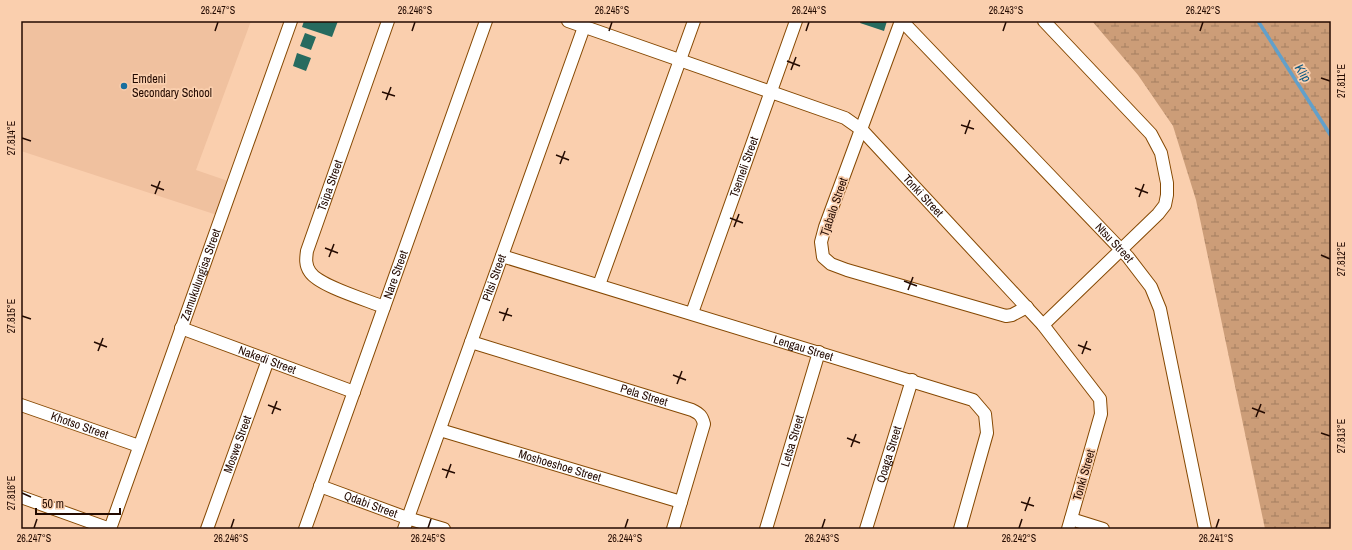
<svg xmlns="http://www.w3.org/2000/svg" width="1352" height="550" font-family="'Archivo Narrow',sans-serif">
<defs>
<pattern id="wetland-marsh" width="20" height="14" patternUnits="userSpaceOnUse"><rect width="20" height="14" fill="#cc9d78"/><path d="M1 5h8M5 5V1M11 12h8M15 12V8" fill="none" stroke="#a57e60"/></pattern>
</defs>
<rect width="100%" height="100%" fill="#facfae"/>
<path fill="#f0c19f" d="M21 21H251L196 170 228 181 217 215 21 151Z"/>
<path fill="url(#wetland-marsh)" d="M1092 21H1331V529H1265L1196 200 1173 126 1138 75Z"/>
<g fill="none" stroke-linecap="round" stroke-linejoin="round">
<path stroke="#62a0ca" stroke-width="3.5" d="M1258 21 1331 136"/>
</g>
<path fill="#276b5f" d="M304 21H338L332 37 302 27Z
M861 21H887L884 31 860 23Z
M305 33 316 37 311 50 300 46Z
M297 53 311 58 306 71 293 66Z"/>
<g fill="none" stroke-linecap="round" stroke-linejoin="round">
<g stroke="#854802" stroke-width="14">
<g id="street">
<path id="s1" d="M568 21 845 118 862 130 1043 325 1100 399 1101 414 1068 529"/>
<path d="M901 21 825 227 821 242 823 257 831 264 847 270 1006 316 1012 315 1027 307"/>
<path id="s2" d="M902 21 1128 257 1151 287 1160 309 1205 529"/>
<path id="s3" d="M502 256 973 400 985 414 987 433 960 529"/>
<path d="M599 285 694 21"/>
<path id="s4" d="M384 307C367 300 319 286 310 272 305 265 306 258 307 251L388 21"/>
<path id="s5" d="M692 313 796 21"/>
<path d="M1043 325 1158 214 1165 205 1167 195V183L1161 153 1151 134 1044 21"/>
<path id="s6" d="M181 328 354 392"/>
<path id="s7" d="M471 342 692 410C700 414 702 416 704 424L673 529"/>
<path id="s8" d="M21 405 139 446"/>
<path id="s9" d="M440 430 681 502"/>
<path id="s10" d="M320 486 407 518 444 529"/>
<path d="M21 497 110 529"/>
<path d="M1071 519 1103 529"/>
<path id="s11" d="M110 529 291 21"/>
<path id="s12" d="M207 529 268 360"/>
<path id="s13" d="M305 529 486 21"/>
<path id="s14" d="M404 529 584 27"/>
<path id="s15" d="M766 529 819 352"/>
<path id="s16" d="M866 529 912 380"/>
</g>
</g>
<use href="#street" stroke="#fff" stroke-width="12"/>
</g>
<path fill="none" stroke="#230a00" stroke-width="1.5" d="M215 31 218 22M412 31 415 22M609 31 612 22M806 31 809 22M1003 31 1006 22M1200 31 1203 22M787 61 800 66M791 70 796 57M1321 78 1330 81M382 92 395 96M386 100 391 87M961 125 974 129M965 134 970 120M22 138 31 141M556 155 569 160M560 164 565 151M151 185 164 190M1135 188 1148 193M155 194 160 181M1139 197 1144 184M730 218 743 223M734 227 739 214M325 248 338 253M1321 255 1330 259M329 257 334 244M904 281 917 286M908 290 913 277M499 312 512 316M22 316 31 319M503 321 508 308M94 342 107 347M1078 345 1091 350M98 351 103 338M1082 354 1087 341M673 375 686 380M677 384 682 371M268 405 281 410M1252 408 1265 413M272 414 277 401M1256 417 1261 404M1321 433 1330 436M847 438 860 443M851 447 856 434M442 469 455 473M446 478 451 464M22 493 31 497M1021 502 1034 506M1025 511 1030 497M34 528 37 519M231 528 234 519M428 528 431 519M625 528 628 519M822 528 825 519M1019 528 1022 519M1216 528 1219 519"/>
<circle fill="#186f9f" stroke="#facfae" stroke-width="1.5" cx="124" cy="86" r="4"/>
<g text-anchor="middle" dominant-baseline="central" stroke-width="3.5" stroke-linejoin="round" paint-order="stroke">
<g font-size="12" fill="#230a00" stroke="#facfae" text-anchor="start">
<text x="132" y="79">Emdeni<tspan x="132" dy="14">Secondary School</tspan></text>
</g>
<g font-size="12" fill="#230a00" stroke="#facfae">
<text stroke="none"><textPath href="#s5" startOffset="155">Tsemeli Street</textPath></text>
<text stroke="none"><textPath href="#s4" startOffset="174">Tsipa Street</textPath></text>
<text stroke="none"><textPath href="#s1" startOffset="404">Tonki Street</textPath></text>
<text transform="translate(834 207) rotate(-71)">Tjabalo Street</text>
<text stroke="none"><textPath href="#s2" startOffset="307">Ntsu Street</textPath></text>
<text stroke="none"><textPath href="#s11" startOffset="270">Zamukulungisa Street</textPath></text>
<text stroke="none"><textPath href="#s13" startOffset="270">Nare Street</textPath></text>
<text stroke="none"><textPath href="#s14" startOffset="267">Pitsi Street</textPath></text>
<text stroke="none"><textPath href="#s3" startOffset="315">Lengau Street</textPath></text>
<text stroke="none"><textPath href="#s6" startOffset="92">Nakedi Street</textPath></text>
<text stroke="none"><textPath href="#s7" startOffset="181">Pela Street</textPath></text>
<text stroke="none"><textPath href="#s8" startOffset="62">Khotso Street</textPath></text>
<text stroke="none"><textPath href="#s15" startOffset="92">Letsa Street</textPath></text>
<text stroke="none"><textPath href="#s12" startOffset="90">Moswe Street</textPath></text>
<text stroke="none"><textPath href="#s16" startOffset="78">Qoaga Street</textPath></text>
<text stroke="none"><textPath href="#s9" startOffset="125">Moshoeshoe Street</textPath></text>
<text transform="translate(1084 475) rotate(-74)">Tonki Street</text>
<text stroke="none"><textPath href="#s10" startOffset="54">Qdabi Street</textPath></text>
</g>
<g font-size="13" font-style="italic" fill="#0b5982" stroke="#facfae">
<text transform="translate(1303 73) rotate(57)">Klip</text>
</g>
</g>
<rect width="1352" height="550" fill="none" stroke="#facfae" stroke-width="44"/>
<path d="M36 508v6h84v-6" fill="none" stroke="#230a00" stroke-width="2"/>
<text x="42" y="508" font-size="12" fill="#230a00" stroke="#facfae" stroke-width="3" paint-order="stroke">50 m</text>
<rect x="22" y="22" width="1308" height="506" fill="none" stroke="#230a00" stroke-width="1.5"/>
<g font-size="10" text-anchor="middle" fill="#230a00">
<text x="218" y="14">26.247°S</text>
<text x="415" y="14">26.246°S</text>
<text x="612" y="14">26.245°S</text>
<text x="809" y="14">26.244°S</text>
<text x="1006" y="14">26.243°S</text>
<text x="1203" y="14">26.242°S</text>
<text transform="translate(1341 81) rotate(-90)" y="4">27.811°E</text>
<text transform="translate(11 138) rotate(-90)" y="4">27.814°E</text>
<text transform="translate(1341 259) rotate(-90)" y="4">27.812°E</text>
<text transform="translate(11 316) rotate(-90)" y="4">27.815°E</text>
<text transform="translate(1341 436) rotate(-90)" y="4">27.813°E</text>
<text transform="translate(11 493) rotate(-90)" y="4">27.816°E</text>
<text x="34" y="542">26.247°S</text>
<text x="231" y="542">26.246°S</text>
<text x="428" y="542">26.245°S</text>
<text x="625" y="542">26.244°S</text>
<text x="822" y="542">26.243°S</text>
<text x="1019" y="542">26.242°S</text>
<text x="1216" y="542">26.241°S</text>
</g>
</svg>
